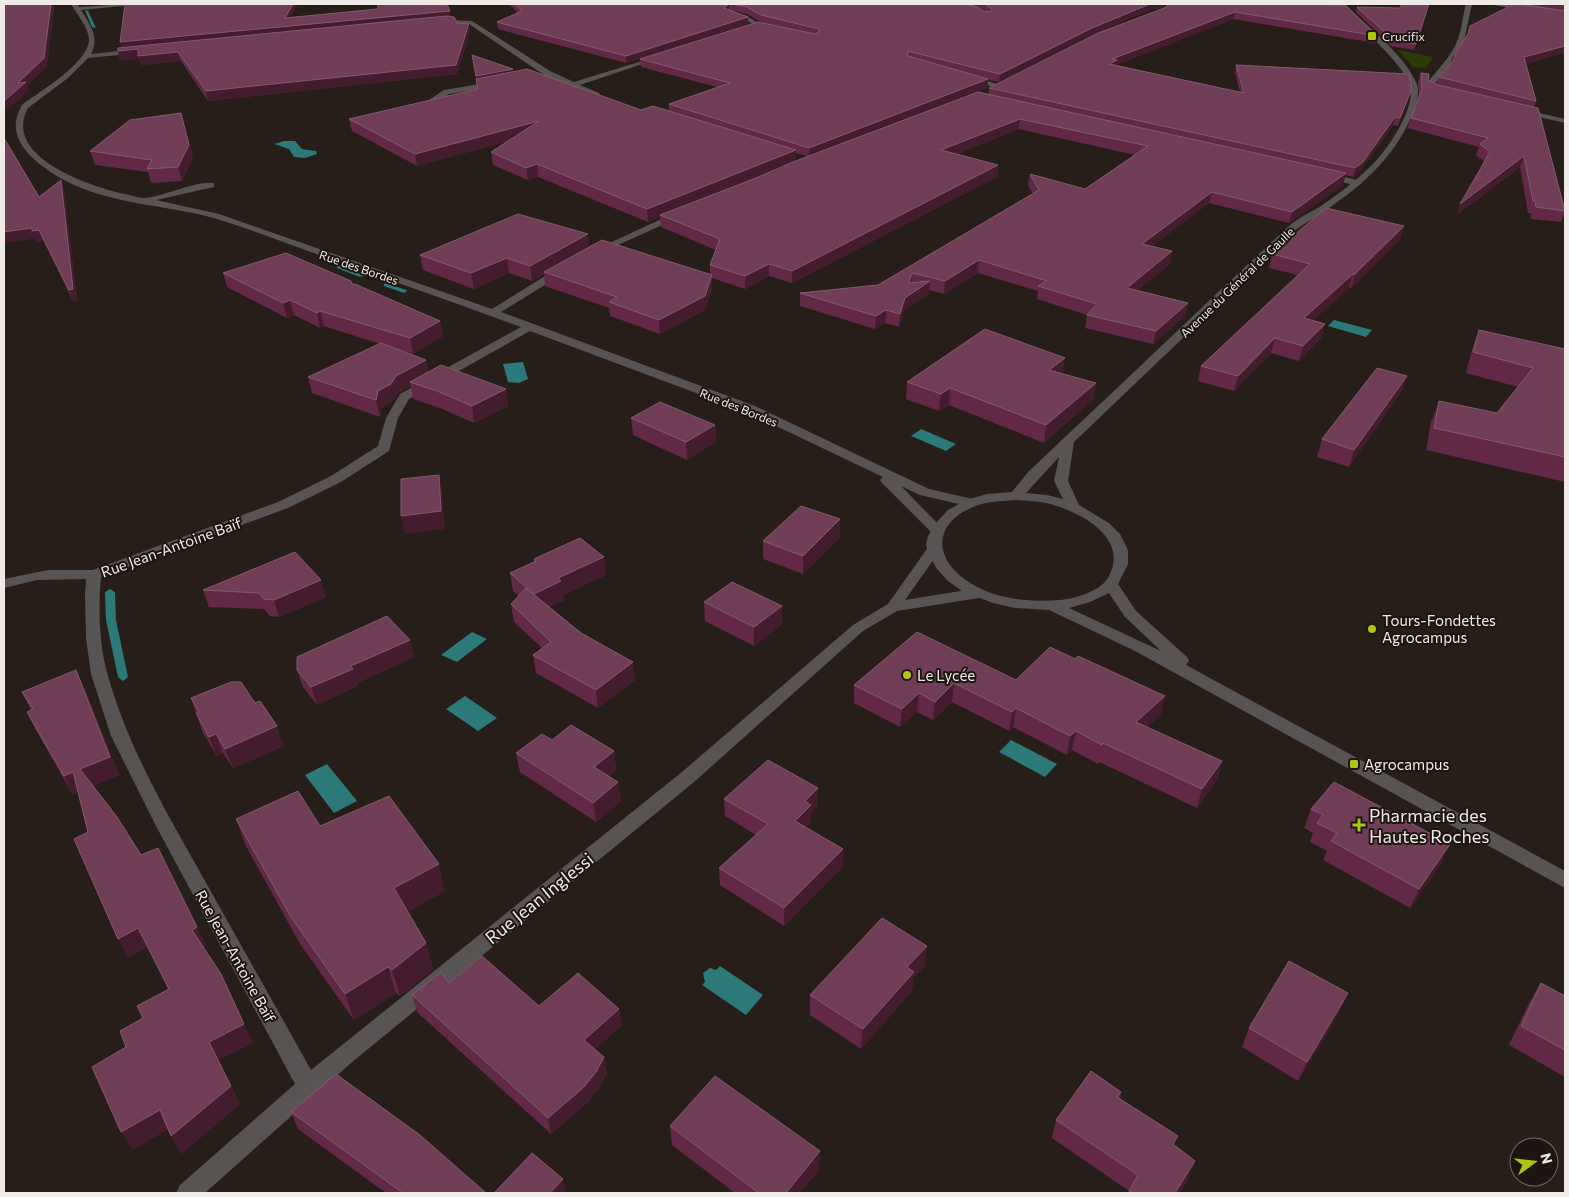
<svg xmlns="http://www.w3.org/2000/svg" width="1569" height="1197" font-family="Commissioner,sans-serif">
<rect width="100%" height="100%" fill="#271e1a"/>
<path fill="#2f3b06" d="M1398 50 1433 57 1426 68 1413 67Z"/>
<path fill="#2b7979" d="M284 141H295L302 149 316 151 317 154 305 158 294 157 289 149 274 144Z
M1334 320 1372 330 1366 337 1328 326Z
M523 362 528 379 519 383 508 382 503 364Z
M921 429 956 444 946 451 911 436Z
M472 632 487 639 457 662 441 655Z
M465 696 497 718 478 731 446 709Z
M1011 740 1057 764 1045 777 999 752Z
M327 764 357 801 334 813 305 775Z
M720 966 763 995 746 1015 702 985 705 982 703 973 710 968 716 970Z"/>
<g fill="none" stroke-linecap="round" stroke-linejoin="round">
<path fill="#2b7979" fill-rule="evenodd" d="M85 10 88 11 96 28 92 27Z
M337 266H341L365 276 360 277 337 268Z
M386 283 406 290 407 291 404 293 384 286V284Z
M110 589 115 592 116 620 128 677 123 681 118 677 106 620 105 592Z"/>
<path fill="#595454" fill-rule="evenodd" d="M1325 172 1361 181 1362 183 1358 186 1322 177V173Z"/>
<path fill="#595454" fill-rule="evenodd" d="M71 4H77L79 7 126 4 123 6 81 10C90 24 100 38 91 54L138 49 141 51 138 53 88 58 68 78 28 108C1 157 92 187 125 194 131 195 138 198 144 198 163 197 196 180 214 183V187L156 200 219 214 492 309 558 268H566V272L501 312 755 406 929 489 977 500 979 503 972 507 920 495 901 486 943 529 936 533 931 532 882 483 880 480 883 477 747 412 530 331 409 399 398 418 389 451 341 482 288 508 101 577C98 608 99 645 108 676 129 751 171 820 209 888 243 949 277 1009 311 1070L682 772 853 625 888 604 929 546H939L941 549 905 600 979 588 984 590 986 593 984 596 979 598 897 611 863 631 694 782 351 1063 205 1193H176L180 1185 295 1084 156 826 111 736 91 674 86 638 85 595 86 579 37 580 4 588V579L48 570H93L278 502 331 476 378 446 386 418 400 394 521 327C456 303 390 280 325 257 288 244 251 229 214 218 166 205 108 204 64 180 37 165 1 139 22 105 39 92 91 62 89 38 87 26 77 14 71 4Z
M1466 4H1472L1464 41 1453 57 1448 71 1434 84 1436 87 1447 92 1443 94 1430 91 1426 84C1436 72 1453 54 1458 39 1462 28 1463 15 1466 4Z
M1488 4H1501L1565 14V18Z
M730 12 747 16 761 25 756 26 743 18 728 15 727 14Z
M437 20 472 21 550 71 574 82 658 56 663 57 580 85 599 93 600 95 596 97 544 75 469 24 435 23 434 22Z
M966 76H972L1003 86 999 88 966 80Z
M498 81 502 83 501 85 449 94 434 104 417 107 413 105 429 100 444 90Z
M1518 108 1565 119V123L1518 112Z
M679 211 682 212V216L598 254H592L590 252Z"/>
<path fill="#595454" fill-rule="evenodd" d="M1339 4H1345C1368 28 1402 52 1416 82 1421 93 1416 105 1412 115 1390 168 1345 199 1298 228L1074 442 1068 481 1079 505 1109 523 1120 534 1128 550V564L1118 584 1136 611 1187 657 1189 661 1186 665 1565 871V888L1135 651 1049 610 1015 608 993 603 962 591 948 581 937 569 929 555 926 545 928 536 934 525 948 510 966 500 987 494 1012 492 1028 472 1064 438C1139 368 1213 296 1289 226 1298 218 1311 212 1321 206 1340 193 1358 179 1374 163 1389 147 1412 113 1411 90 1409 67 1355 23 1339 4ZM1059 457 1054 481 1063 499 1047 495 1026 493ZM1016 500C1026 501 1037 501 1046 503 1079 511 1131 537 1108 578 1099 592 1076 598 1061 600 1031 602 998 600 972 584 929 559 933 518 982 504 993 501 1005 501 1016 500ZM1109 593 1125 617 1161 651 1069 608 1090 602Z"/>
</g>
<path fill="#612946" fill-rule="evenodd" d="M509 4H1310L1377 36 1375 43 1233 19 1116 65 1240 92 1235 73 1236 65 1411 91 1398 126 1393 125 1360 171 1353 177 1345 175 1343 185 1289 223 1209 203 1152 246 1172 251 1170 264 1137 290 1188 303 1185 316 1153 344 1085 328 1087 315 1037 299 1038 291 978 273 944 294 929 290V294L904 310 899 327 885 323 875 329 800 306V293L878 285 1033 194 1028 185 1030 174 1085 189 1135 155 1019 129 957 154 998 165 997 177 792 283 769 276 745 289 712 278V289L705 310 660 334 610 316 609 308 545 286 544 274 532 281 509 273 474 289 423 270 420 255 590 247 710 274V265L716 250 661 227 660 217 648 222 538 177 528 180 493 165 491 152 508 141 417 166 352 131 349 119 478 89 472 55 513 69V72L641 110 669 111V104L717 87 641 67 640 59 761 22 747 14 731 10 748 17V24L626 63 498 29 497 22 518 13ZM978 8 982 9 986 12H985ZM1163 8 989 88V94L921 113 988 87V79H985L999 82 1091 35 1152 9ZM796 153 807 156 795 161Z
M1429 4 1414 50 1391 46 1356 12 1357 7 1400 8Z
M1522 4H1565V60L1563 53 1526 64 1536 101 1534 107 1565 211 1561 222 1531 219V213H1528L1520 167 1457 215 1460 204 1485 162 1476 155 1479 147 1407 128 1411 118 1419 97 1418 83 1421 73 1428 80 1436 84 1439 77 1453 61 1467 36 1470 26Z
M290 17H451L458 24 470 32 457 74 208 101 181 61 141 65 139 59 120 60 118 51 121 47Z
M181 113 193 158 182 181 151 183 148 172 95 165 90 151Z
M4 138 39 197 61 180 64 190 77 300 73 301 43 240 36 242 35 238 4 243Z
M1404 226 1400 239 1351 288H1349L1313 320 1325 324 1321 338 1299 361 1271 353 1234 391 1198 381 1201 366 1298 275 1269 268 1272 254Z
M223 273 353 285 440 321 443 336 413 354 394 348 426 360 428 372 506 389 508 406 474 423 440 408 413 399 411 386 399 392 394 400 381 408 380 417 312 393 308 377 380 344 324 326 320 328 294 315 287 318 227 287Z
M1479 330 1565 349V482L1426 450 1431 422 1439 401 1497 413 1518 387 1466 373 1472 350Z
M1063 374 1096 383 1093 399 1044 443 949 405 939 411 906 399 907 382Z
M1407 376 1401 392 1349 467 1317 457 1322 439Z
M631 418 715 425 716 442 687 460 633 435Z
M840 519V537L803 574 763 559V541Z
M295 552 326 597 279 617 270 616 264 609 209 607 203 590Z
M534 559 606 575 563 595 564 600 548 607 581 633 633 662 635 680 598 708 536 673 533 655 542 648 514 622 511 604 519 596 513 591 510 573 535 562Z
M704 602 782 624 754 646 705 621Z
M410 640 414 657 357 683 358 686 317 705 303 687 297 670Z
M1016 680 1161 715 1147 727 1222 761 1217 780 1197 808 1099 762 1098 764 1072 750 1067 755 1013 727 1009 731 952 702 933 720 917 712 900 727 854 703V685Z
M85 689 119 775 93 786 206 946 203 947 244 1024 253 1043 218 1060 240 1104 181 1154 168 1129 132 1150 126 1047 143 1018 168 989 148 947 128 957 118 939 88 832 78 793 73 795 36 730 27 712 31 710 22 692Z
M191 698 284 746 233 768 223 753 217 756 203 733Z
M552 740 614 751 616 770 609 776 618 782 621 801 596 822 520 772 516 753Z
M818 788V805L811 812 810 822 805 827 843 849V866L784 926 720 885 719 868 756 835 725 816 724 799Z
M1311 809 1450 844 1441 863 1410 908 1323 860 1327 851 1310 842 1313 833 1304 828Z
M236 819 320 826 445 891 407 912 426 943 433 970 400 996 396 993 354 1020 300 944 246 846Z
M925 966 913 978 912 991 861 1049 810 1015V995Z
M449 983 539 1006 622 1025 595 1049 607 1073 599 1088 587 1103 551 1134 417 1012 412 995Z
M1541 983 1565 996V1077L1509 1045 1529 1003Z
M1348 993 1339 1013 1298 1081 1242 1047 1249 1028Z
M1121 1092 1120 1099 1174 1145 1188 1179 1180 1193H1128L1129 1191 1052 1138 1056 1120Z
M291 1112 486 1193H386L298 1129Z
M670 1126 819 1170 800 1193H735L672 1145Z"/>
<path fill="#431c2d" d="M51 4H55L47 67 27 86 29 91 4 112V101L18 83Z
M293 4H298L286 24 285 18Z
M729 4V10L724 8Z
M1150 4H1166L1165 8 1152 9 1091 35 999 82 1000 74 1092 28Z
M450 11 451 17 122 49 120 42Z
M1235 12 1233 19 1116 65 1109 64 1112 59Z
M748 17V24L626 63V56Z
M469 23 470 32 457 74 208 101 206 91Z
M1565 46 1563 53 1522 65 1524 57Z
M138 49 178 52 181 61 141 65 139 59 120 60 118 51Z
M513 69 514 75 476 82V76Z
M988 79V87L809 157V148Z
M1411 91 1408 99 1398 126 1400 118Z
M181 113 193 158 182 181 178 167Z
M1395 117 1393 125 1360 171 1353 177 1355 168Z
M1020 119 1019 129 940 161 941 150Z
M539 121 541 133 417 166 415 154Z
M796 150 795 162 662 216 660 215V217L648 222 647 209Z
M1524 156 1520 167 1457 215 1460 204Z
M537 164 538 177 528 180 526 168Z
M998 165 997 177 792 283V271Z
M1346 173 1343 185 1289 223 1292 212Z
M61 180 64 190 77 300 73 301 69 290Z
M1212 192 1209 203 1140 256 1142 244Z
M1404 226 1400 239 1351 288 1355 274Z
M32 228 39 230 43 240 36 242 35 238 4 243V232Z
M588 234 590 249 544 272V274L532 281 530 266Z
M1172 251 1170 264 1125 300 1127 288Z
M507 258 509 273 474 289 471 273Z
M979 260 978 273 944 294 945 281Z
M769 264V276L745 289V276Z
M912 273 911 286 930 281 929 294 904 310 899 327 900 314Z
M1353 274 1349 288 1301 332 1304 318Z
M712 275V289L705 310 660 334 659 320Z
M290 300 294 315 287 318 283 303Z
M1188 303 1185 316 1153 344 1156 331Z
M886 310 885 323 875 329 876 316Z
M320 311 324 326 320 328 317 313Z
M440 321 443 336 413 354 410 338Z
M1325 324 1321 338 1299 361 1303 346Z
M1275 338 1271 353 1234 391 1238 376Z
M1065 358 1063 374 1049 370Z
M426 360 429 376 410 382 411 386 399 392 394 400 381 408 380 417 376 400 378 391 396 376Z
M1407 376 1401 392 1349 467 1354 450Z
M1096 383 1093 399 1044 443 1046 425Z
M950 388 949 405 939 411 941 394Z
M506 389 508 406 474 423 472 406Z
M715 425 716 442 687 460 686 442Z
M439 475 442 492 445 529 405 534 401 516Z
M840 519V537L803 574V556Z
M604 557 606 575 563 595 564 600 537 612 534 594 558 578Z
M321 580 326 597 279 617 274 600Z
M782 606V624L754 646V627Z
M410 640 414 657 357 683 358 686 317 705 311 687 351 666Z
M633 662 635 680 598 708 596 690Z
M76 670 85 689 119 775 89 788 80 769Z
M954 683 952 702 933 720 935 702Z
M919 693 917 712 900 727 902 709Z
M1165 696 1161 715 1132 740 1136 722Z
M1016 708 1013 727 1009 731 1012 712Z
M277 726 284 746 233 768 225 749Z
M1076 731 1072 750 1067 755 1070 736Z
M216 734 223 753 217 756 209 737Z
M614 751 616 770 597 786 594 767Z
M1222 761 1217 780 1197 808 1202 789Z
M73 772 82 791 73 795 64 776Z
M618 782 621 801 596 822 593 803Z
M818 788V805L811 812 810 822 795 838V821L805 801Z
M1450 844 1441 863 1410 908 1419 889Z
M843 849V866L784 926V908Z
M439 864 445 891 401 915 394 888Z
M197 927 206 946 200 949 192 930Z
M138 928 148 947 128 957 118 939Z
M426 943 433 970 400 996 392 970Z
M927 946 925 966 913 978 912 991 861 1049 863 1029 907 967Z
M388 967 396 993 354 1020 345 994Z
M1348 993 1339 1013 1298 1081 1307 1062Z
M619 1009 622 1025 587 1056 584 1040Z
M244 1024 253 1043 218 1060 209 1042Z
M604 1057 607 1073 599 1088 587 1103 551 1134 548 1118Z
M231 1086 240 1104 181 1154 171 1136Z
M160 1110 170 1128 132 1150 121 1132Z
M820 1151 819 1170 800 1193H786Z
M1195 1161 1188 1179 1180 1193H1175Z
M563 1179 566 1193H550Z"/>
<path fill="#703e57" stroke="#84596e" d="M4 4H51L44 58 18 83 26 82 4 101Z
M125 4H293L285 18 378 9V4H447L450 11 120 42Z
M515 4H729L724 8 748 17 626 56 497 22 522 11Z
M732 4H966L977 7 985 12 992 11V9L985 4H1150L1092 28 1000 74 907 51 908 56 988 79 809 148 669 104 730 83 640 59 758 22 815 34 819 32V29L761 15 747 7Z
M1168 4H1310L1345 5 1377 36 1235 12 1112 59 1117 60 1109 64 1244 93 1236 65 1409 74 1411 82V91L1400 118 1395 117 1363 162 1355 168 989 88 1098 33 1167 7Z
M1402 4H1429L1416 44 1393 40 1357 7 1400 8Z
M1514 4H1519L1565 11V46L1524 57 1536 101 1439 77 1453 61 1457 50 1468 34 1470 26Z
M446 16 454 17 458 24 469 23 456 65 206 91 178 52 138 56V49L118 51V48Z
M472 55 513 69 476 76Z
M527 69 641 110 653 106 796 150 647 209 537 164 526 168 491 152 539 121 415 154 349 119 478 89 476 79Z
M1421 73 1429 74 1428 80 1438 85 1538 108 1565 211 1536 207 1535 201H1533L1524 156 1460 204 1490 152 1480 144 1488 138 1411 118 1422 89Z
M978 92 1346 173 1292 212 1212 192 1142 244 1172 251 1127 288 1188 303 1156 331 1087 315 1097 304 1038 286 1047 281 979 260 945 281 912 273 909 283 930 281 905 298 900 314 886 310 876 316 800 293 878 285 1039 190 1030 174 1085 189 1148 146 1020 119 941 150 998 165 792 271 769 264 745 276 710 265 720 239 660 215 756 178 793 162Z
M181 113 189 145 178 167 147 169 152 160 90 151 130 120Z
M4 138 39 197 61 180 73 289 69 290 39 230 32 231V228L4 232V200H5L4 198Z
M1326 208 1404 226 1355 274H1353L1304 318 1325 324 1303 346 1275 338 1238 376 1201 366 1310 264 1272 254Z
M518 214 588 234 530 266 507 258 471 273 420 255Z
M602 240 712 275 705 296 659 320 609 302 617 297 544 272Z
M286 253 351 281 353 285 355 284 440 321 410 338 320 311 317 313 290 300 283 303 223 273Z
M985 329 1065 358 1049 370 1096 383 1046 425 950 388 941 394 907 382Z
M1479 330 1565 349V457L1434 428 1439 401 1497 413 1533 368 1473 352Z
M381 343 426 360 396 376 391 384 378 391 376 400 308 377Z
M441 365 506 389 472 406 437 391 410 382Z
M1377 368 1407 376 1354 450 1322 439Z
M660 402 715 425 686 442 631 418Z
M439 475 441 511 401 516V479Z
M801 506 840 519 803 556 763 541Z
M580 538 604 557 558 578 561 581 534 594 510 573 536 561 534 559Z
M295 552 321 580 274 600 264 599 259 593 203 590Z
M732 582 782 606 754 627 704 602Z
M526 588 581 633 633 662 596 690 533 655 551 642 511 604Z
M387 616 410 640 351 666 353 669 311 687 297 670V657Z
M917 632 1016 680 1050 647 1075 659 1078 656 1165 696 1136 722 1222 761 1202 789 1103 743 1102 745 1076 731 1070 736 1016 708 1012 712 954 683 935 702 919 693 902 709 854 685Z
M76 670 110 757 80 769 117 817 141 855 158 848 197 927 192 930 221 974 244 1024 209 1042 231 1086 171 1136 160 1110 121 1132 92 1067 126 1047 120 1031 143 1018 137 1006 169 989 138 928 118 939 74 839 88 832 73 772 64 776 27 712 33 709 22 692Z
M231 682H241L255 703 260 701 277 726 225 749 216 734 209 737 196 713 199 712 191 698Z
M571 725 614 751 594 767 618 782 593 803 516 753 542 734 552 740Z
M768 760 818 788 805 801 811 805 795 821 843 849 784 908 719 868 768 824 724 799Z
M1334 782 1450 844 1419 889 1331 841 1337 833 1317 823 1323 815 1311 809Z
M298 791 320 826 389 796 439 864 394 888 426 943 392 970 388 967 345 994 291 917 236 819Z
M882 918 927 946 907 967 914 972 863 1029 810 995Z
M482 956 539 1006 578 973 619 1009 584 1040 604 1057 596 1072 584 1087 548 1118 412 995 441 972 449 983Z
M1289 961 1348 993 1307 1062 1249 1028Z
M1541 983 1565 996V1050L1521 1026Z
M1091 1071 1121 1092 1117 1097 1178 1136 1173 1144 1195 1161 1175 1193H1133L1129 1191 1138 1175 1056 1120Z
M336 1074 420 1135 486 1193H403L291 1112Z
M715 1076 820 1151 786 1193H759L670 1126Z
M532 1153 563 1179 550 1193H494Z"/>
<g fill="#aec60b" stroke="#1d1511" stroke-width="2">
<rect x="1367" y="31" width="10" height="10" rx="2.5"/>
<circle cx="1372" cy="629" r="5"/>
<circle cx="907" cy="675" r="5"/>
<rect x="1349" y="759" width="10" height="10" rx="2.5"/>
<path d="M1356.5 817.5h5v5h5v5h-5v5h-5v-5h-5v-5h5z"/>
</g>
<g text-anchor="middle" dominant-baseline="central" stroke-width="4" stroke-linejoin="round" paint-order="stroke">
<g font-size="12" fill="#f0eae7" stroke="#1d1511" text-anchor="start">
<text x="1382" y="36">Crucifix</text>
</g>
<g font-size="12" fill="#f0eae7" stroke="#1d1511">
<text transform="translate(359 267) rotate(19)">Rue des Bordes</text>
<text transform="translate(1237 282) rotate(-44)">Avenue du Général de Gaulle</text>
<text transform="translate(739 407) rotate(22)">Rue des Bordes</text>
</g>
<g font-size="15" fill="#f0eae7" stroke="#1d1511">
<text transform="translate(171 547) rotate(-20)">Rue Jean-Antoine Baïf</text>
<text transform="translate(236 956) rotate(61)">Rue Jean-Antoine Baïf</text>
</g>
<g font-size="15" fill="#f0eae7" stroke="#1d1511" text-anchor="start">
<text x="1382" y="620">Tours-Fondettes<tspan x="1382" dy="17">Agrocampus</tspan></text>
<text x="917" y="675">Le Lycée</text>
<text x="1364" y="764">Agrocampus</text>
</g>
<g font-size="18" fill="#f0eae7" stroke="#1d1511" text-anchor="start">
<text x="1369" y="815">Pharmacie des<tspan x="1369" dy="21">Hautes Roches</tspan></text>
</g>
<g font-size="18" fill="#f0eae7" stroke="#1d1511">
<text transform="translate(539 898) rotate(-39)">Rue Jean Inglessi</text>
</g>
</g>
<rect width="1569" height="1197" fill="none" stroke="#f0eae7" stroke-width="10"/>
<g transform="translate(1534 1162) rotate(75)"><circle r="24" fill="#1d1511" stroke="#716a67"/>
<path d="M0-4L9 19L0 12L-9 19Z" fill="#aec60b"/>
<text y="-8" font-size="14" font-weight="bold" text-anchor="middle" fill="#f0eae7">N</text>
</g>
</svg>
